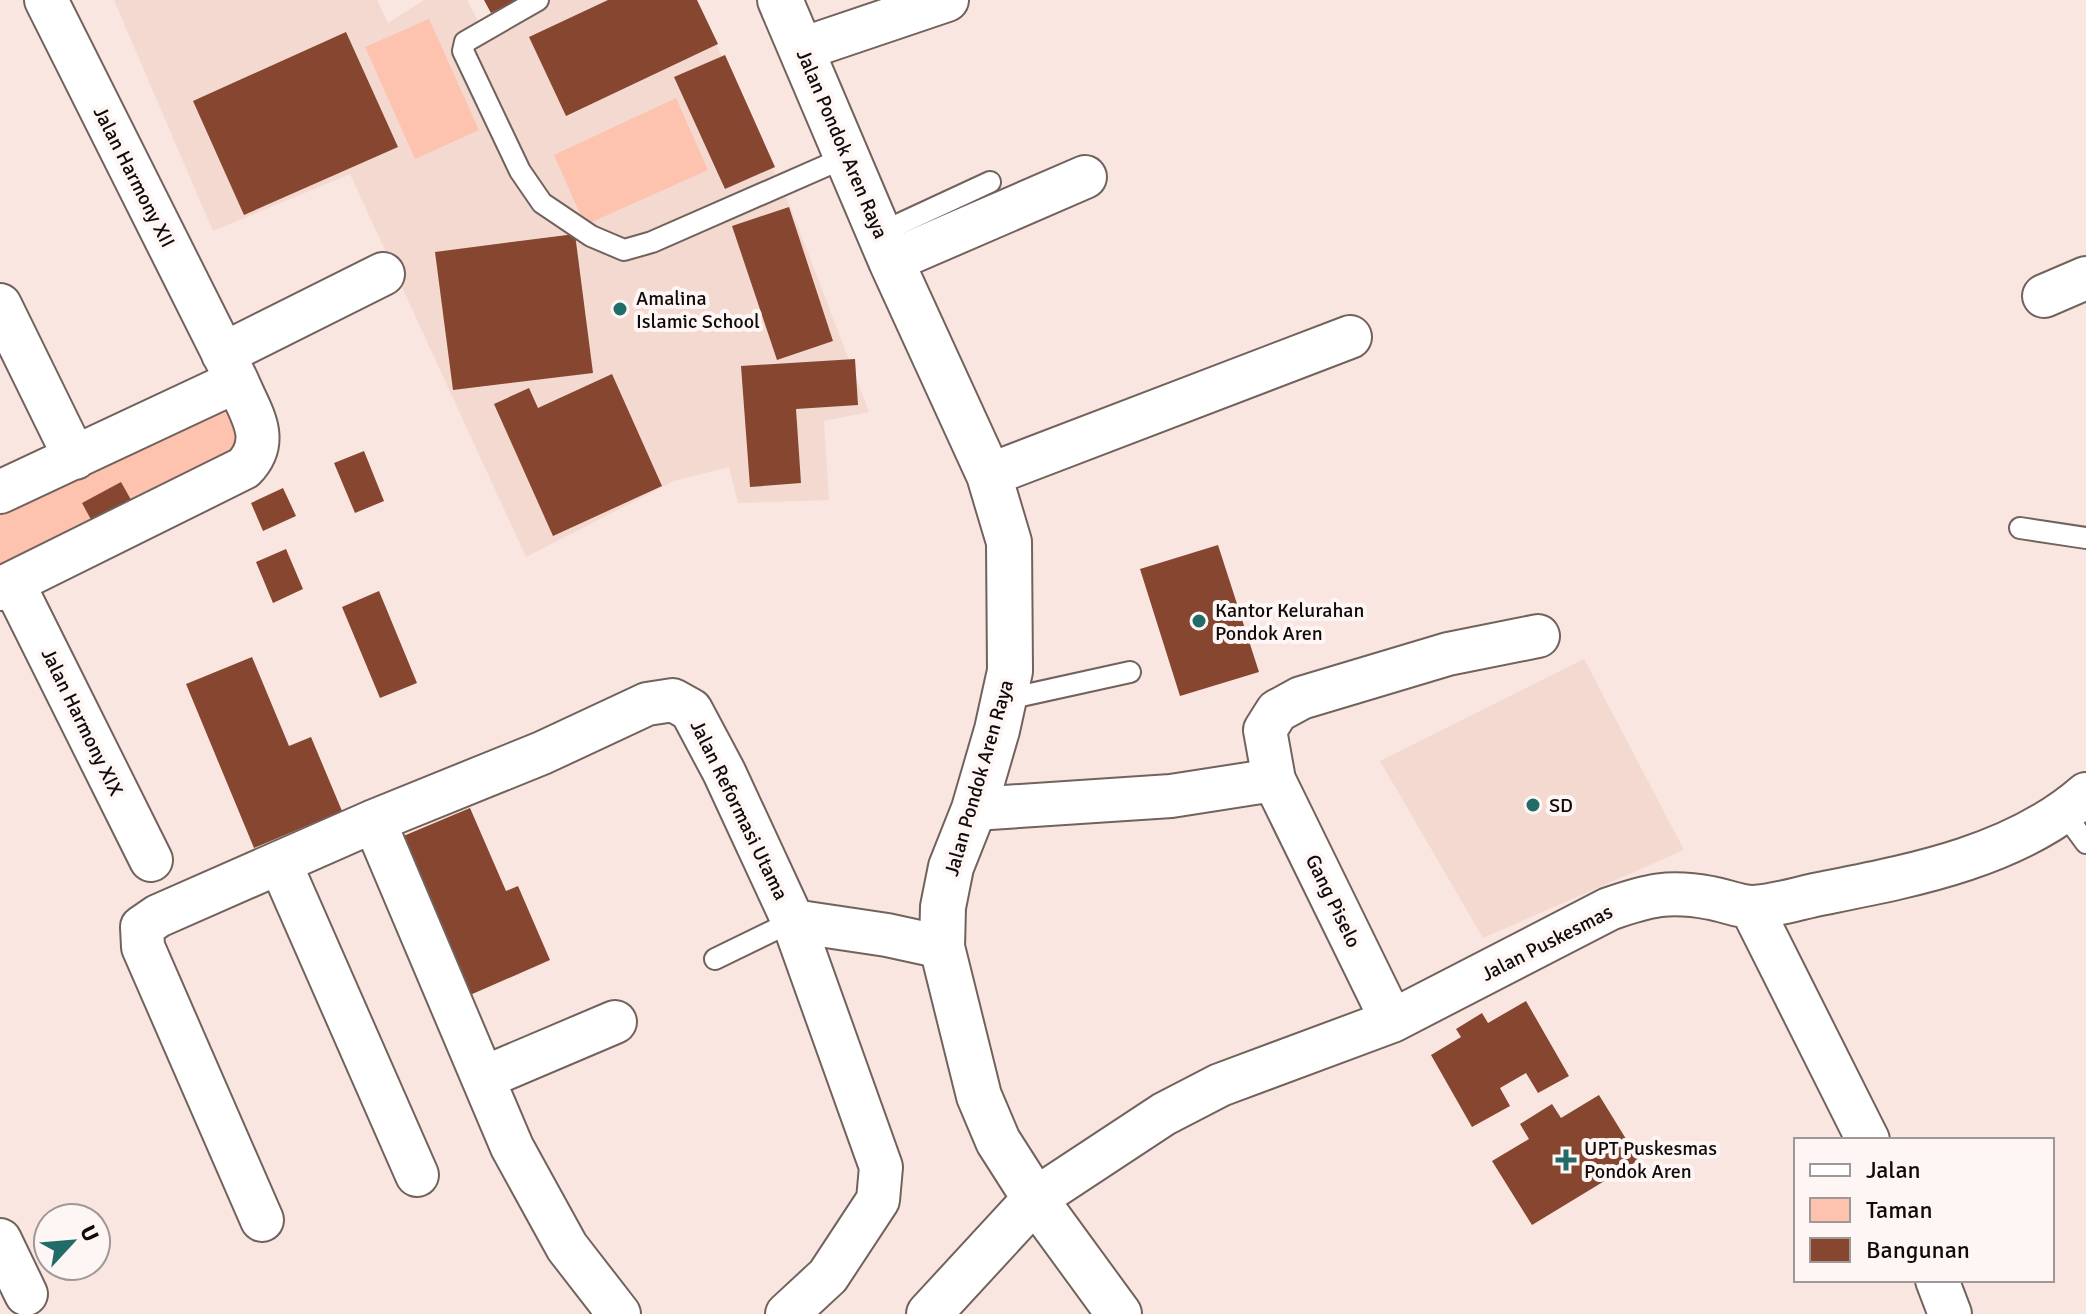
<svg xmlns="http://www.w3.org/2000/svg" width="2086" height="1314" font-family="Signika,sans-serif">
<rect width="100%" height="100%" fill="#f9e6e0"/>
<path fill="#f3d9d0" d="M114 0H377L388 23 424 0H467L479 23 527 0H696L790 206 869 412 824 421 829 500 738 503 729 467 674 481 526 557 350 174 213 231Z
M1584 659 1684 850 1483 938 1380 761Z"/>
<path fill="#fdc3af" d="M429 19 479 130 415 159 365 47Z
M676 98 708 170 585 225 554 155Z
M228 408 249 449 0 581V512Z"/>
<path fill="#86462f" d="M484 0H518L491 13Z
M608 0H697L718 44 566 116 529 37Z
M346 32 398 147 244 215 193 101Z
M725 55 775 167 725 189 674 77Z
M789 207 833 341 777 360 732 226Z
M575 234 593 373 453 390 435 252Z
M855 359 858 405 796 409 801 483 750 487 741 366Z
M612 374 662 486 553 536 494 404 529 388 538 408Z
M364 451 384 501 355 513 334 463Z
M121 482 135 507 95 527 82 503Z
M283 488 296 516 263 531 251 503Z
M1218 545 1259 672 1180 696 1140 569Z
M286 549 303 589 273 603 256 562Z
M379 591 417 683 380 698 342 607Z
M252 657 289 746 311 737 342 811 254 848 186 684Z
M470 808 506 891 518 886 550 960 470 995 401 837Z
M1526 1001 1569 1076 1538 1093 1526 1073 1500 1088 1510 1106 1472 1127 1431 1055 1461 1037 1456 1029 1482 1013 1488 1023Z
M1599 1095 1639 1160 1532 1225 1492 1161 1529 1139 1520 1124 1552 1104 1561 1118Z"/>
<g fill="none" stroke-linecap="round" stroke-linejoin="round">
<g stroke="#71625c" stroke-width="24">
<path id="service" d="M538 0 465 42 463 51 520 171 542 203 591 236 624 250 652 242 846 157
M880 233 990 182
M2020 528 2086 538
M1003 700 1130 672
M2064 813 2086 843
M715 959 793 921"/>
</g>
<g stroke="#71625c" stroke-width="46">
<path id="minor" d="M802 49 947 0
M891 261 1085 177
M2044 296 2086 278
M0 305 75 458
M223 354 383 274
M989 475 1350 337
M0 492 237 381
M13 583 151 860
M0 589 244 468C272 439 250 413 237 381L46 0
M974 809 1171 796 1274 780
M374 821 512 1147 567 1247 619 1314
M280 863 417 1175
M1751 907 1868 1140
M1392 1021 1274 780 1265 730 1277 711 1301 698 1448 654 1538 636
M483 1078 615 1022
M1035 1199 1164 1114 1220 1085 1392 1021 1609 909C1649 895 1669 890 1711 898 1724 900 1739 907 1753 907 1776 906 1802 897 1825 893 1915 875 2015 856 2086 794
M262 1220 143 947 142 927 158 916 374 821 542 753 647 704 673 700 691 710 724 772 793 921 887 935 942 947
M0 1240 26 1294
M1937 1280 1950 1314
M787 1314 828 1276 878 1200 881 1167 793 921"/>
</g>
<g stroke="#71625c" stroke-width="48">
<path id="secondary" d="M780 0 891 261 989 475 1009 542 1010 671 997 730 974 809 951 867 943 907 942 947 979 1096 998 1141 1035 1199 1119 1314
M929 1314 1035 1199"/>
</g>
<use href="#service" stroke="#fff" stroke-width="20"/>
<use href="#minor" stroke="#fff" stroke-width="42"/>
<use href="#secondary" stroke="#fff" stroke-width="44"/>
</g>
<g fill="#216c68" stroke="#fef6f4" stroke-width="3">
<circle cx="620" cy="309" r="8"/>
<circle cx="1199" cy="621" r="8"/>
<circle cx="1533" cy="805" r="8"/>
<path d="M1562 1148h8v8h8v8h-8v8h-8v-8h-8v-8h8z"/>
</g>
<g text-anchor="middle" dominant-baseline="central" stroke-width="8" stroke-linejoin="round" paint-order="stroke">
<g font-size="20" fill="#100a08" stroke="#fef6f4">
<text transform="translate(842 144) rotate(67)">Jalan Pondok Aren Raya</text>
<text transform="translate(134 177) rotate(63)">Jalan Harmony XII</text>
<text transform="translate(82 722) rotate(64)">Jalan Harmony XIX</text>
<text transform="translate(979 778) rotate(-74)">Jalan Pondok Aren Raya</text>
<text transform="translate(739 810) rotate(64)">Jalan Reformasi Utama</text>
<text transform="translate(1333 901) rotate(64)">Gang Piselo</text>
<text transform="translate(1547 943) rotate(-27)">Jalan Puskesmas</text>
</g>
<g font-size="20" fill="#100a08" stroke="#fef6f4" text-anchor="start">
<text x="636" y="298">Amalina<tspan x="636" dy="23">Islamic School</tspan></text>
<text x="1215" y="610">Kantor Kelurahan<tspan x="1215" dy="23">Pondok Aren</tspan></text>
<text x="1549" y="805">SD</text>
<text x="1584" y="1148">UPT Puskesmas<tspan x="1584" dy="23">Pondok Aren</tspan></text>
</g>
</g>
<rect x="1794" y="1138" width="260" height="144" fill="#fef6f4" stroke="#9f9896" stroke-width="2"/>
<rect x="1810" y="1164" width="40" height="12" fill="#ffffff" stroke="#9f9896" stroke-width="2"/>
<text x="1866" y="1178" font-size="24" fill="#100a08">Jalan</text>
<rect x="1810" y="1198" width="40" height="24" fill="#fdc3af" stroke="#9f9896" stroke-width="2"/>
<text x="1866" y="1218" font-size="24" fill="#100a08">Taman</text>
<rect x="1810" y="1238" width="40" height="24" fill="#86462f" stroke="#9f9896" stroke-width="2"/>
<text x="1866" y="1258" font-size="24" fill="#100a08">Bangunan</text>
<g transform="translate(72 1242) rotate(64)"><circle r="38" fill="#fef6f4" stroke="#9f9896" stroke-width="2"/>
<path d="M0-6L14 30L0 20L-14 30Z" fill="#216c68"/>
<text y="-12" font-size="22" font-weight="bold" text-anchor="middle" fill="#100a08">U</text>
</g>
</svg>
